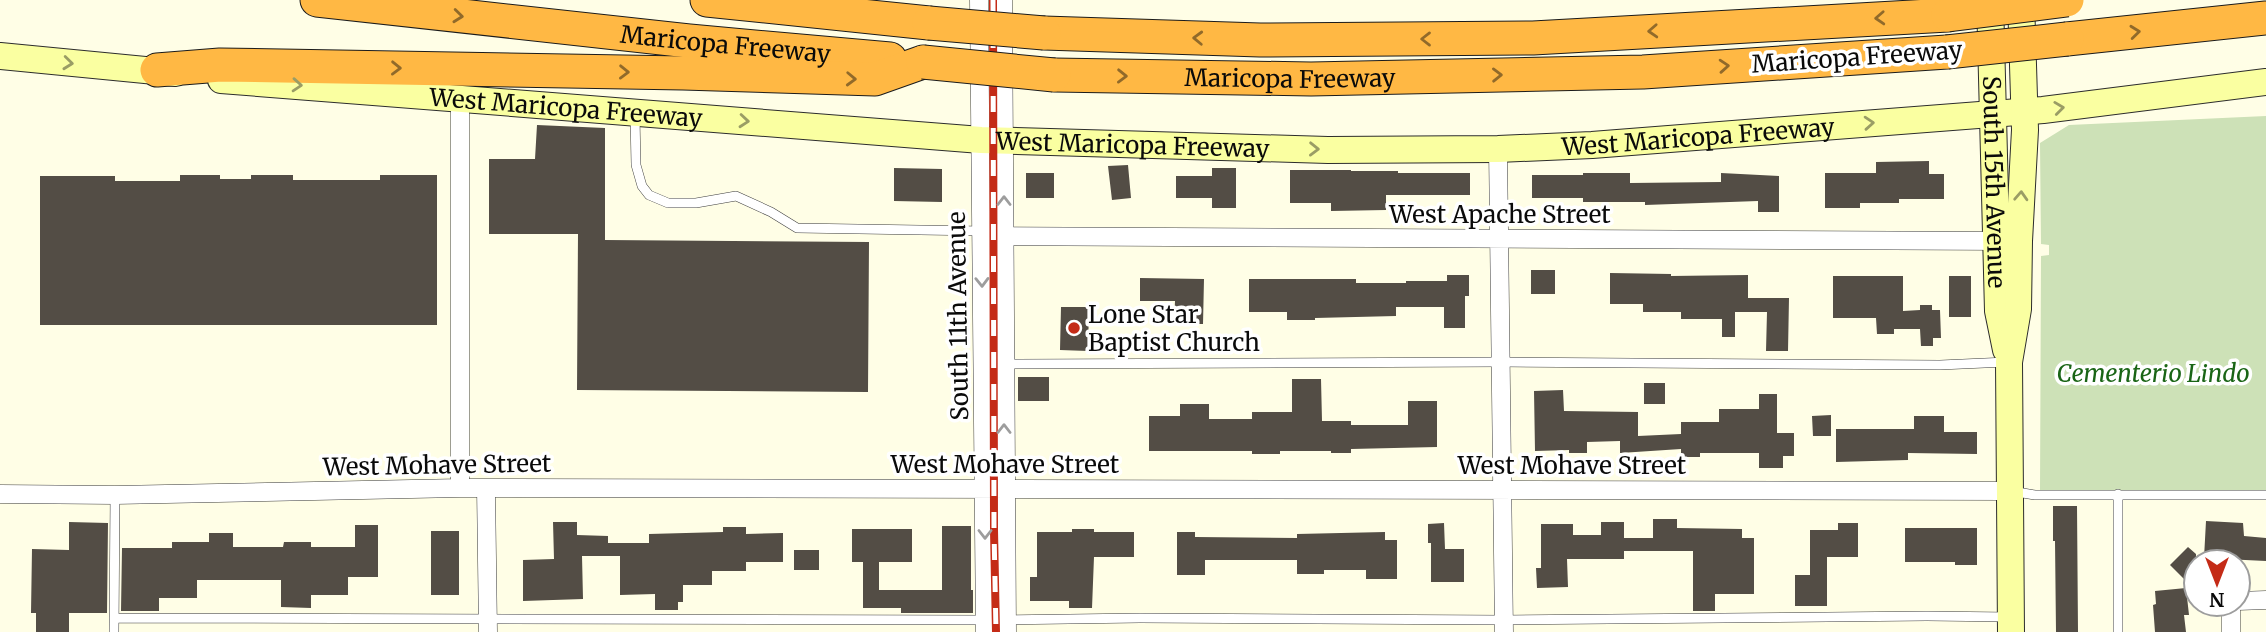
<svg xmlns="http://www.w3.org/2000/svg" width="2266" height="632" font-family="Merriweather,serif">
<rect width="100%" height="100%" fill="#fffee6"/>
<path fill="#cde1b7" d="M2266 116V492L2040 491 2041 256 2049 255V245L2041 244 2040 143 2069 125Z"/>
<path fill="#534d45" d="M537 125 605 128V240L869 242 868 392 577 390 578 234H489V159H535Z
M1929 161V174H1944V199H1899V203H1860V208H1825V173H1876V162Z
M1128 165 1131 198 1112 200 1108 166Z
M894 168 942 169V202L894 201Z
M1212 168H1236V208H1212V198H1176V176H1212Z
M1290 170H1351V171H1398V173H1470V195H1386V210L1331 211V203H1290Z
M1026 173H1054V198H1026Z
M1583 173H1630V183L1721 182V173L1779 176V212H1758V201L1645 205V202H1583V198H1532V175H1583Z
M180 175H220V179H251V175H293V180H380V175H437V325H40V176H115V181H180Z
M1531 270H1555V294H1531Z
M1610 273 1671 274V276L1748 275V298H1789L1788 351H1766L1767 312H1735V337H1722V319H1681V312H1643V304H1610Z
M1447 275H1469V296H1465V328H1444V307H1396V316L1315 318V320H1287V312H1249V279H1356V283H1406V281H1447Z
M1833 276H1903V311L1920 310V305H1932V310H1940L1941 338H1933V346H1921L1920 329H1894V334H1877L1876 318H1833Z
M1949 276H1971V317H1949Z
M1140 278 1204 279 1203 324H1174L1175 301H1140Z
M1061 307H1089L1088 351 1060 350Z
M1018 377H1049V401H1018Z
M1292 379H1321L1322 421H1351V425H1408V401H1437V447L1351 449V453H1331V451H1280V454H1252V451H1149V416H1180V404H1209V419H1252V412H1292Z
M1644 383H1665V404H1644Z
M1563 390 1564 411 1638 412V436L1681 434V422H1719V409H1759V394H1777V433H1794V456H1783V468H1759V453H1700V457H1681V449L1620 453V441L1587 442V453H1569V450L1535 451 1534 391Z
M1831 415V436H1813L1812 416Z
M1914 416H1944V432H1977V454L1908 453V460L1836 462V429H1914Z
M2053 506H2077L2078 632H2056L2055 541H2053Z
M1653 519H1677V528L1742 529V538H1754V594H1715V611H1693V551H1624V559H1567L1568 587 1537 588 1536 568H1541V524H1573V535H1601V522H1624V538H1653Z
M2206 521 2243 523 2244 536 2266 538V561L2204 558Z
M69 522 108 523 107 613H69V632H36V613H31L32 549 69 550Z
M553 522H577V535L608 536V543H649V534L723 532V527H746V534L783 533V562H746V571H712V585H683V602H678V610H655V594L620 595V556H582L583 599 523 601V560L554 559Z
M1444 523 1445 549H1464V582H1431V543H1428V524Z
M1838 523H1858V557H1827V606H1795V575H1810V530H1838Z
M355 525H378V577H348V595H311V608L281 607V580H197V598H159V611H121L122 548H172V542H209V533H233V547H283L284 542H311V547H355Z
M942 526H971V590H973V613H901V608H863V562H852V529H912V562H879V590H942Z
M1905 528H1977V565H1955V562H1905Z
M1072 529H1094V532H1134V557H1094L1092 608H1069V601H1030V577H1037V532H1072Z
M431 531H459V595H431Z
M1177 532H1195V537L1297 538V534L1385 532V540H1397V579H1366V570H1324V574H1297V560H1205V575H1177Z
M2188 547 2196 554V572L2186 581 2170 565Z
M794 550H819V570H794Z
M2186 588 2189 615H2184L2186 632H2155L2153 605 2156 604 2155 591Z"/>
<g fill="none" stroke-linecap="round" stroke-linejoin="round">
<g stroke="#3d3d3d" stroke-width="10">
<path id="lane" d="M635 116 636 165 642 186 649 195 668 203H696L736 196 771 212 797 228 982 231
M1005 364 1501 362 1940 365 2007 362
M2011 491 2035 495H2266
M114 618 985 620
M1006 620 1140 618 1504 620 1927 616 2009 617
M114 632 115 495
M2118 632V494"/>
</g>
<g stroke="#3d3d3d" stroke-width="19">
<path id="street" d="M979 0 985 632
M1003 0 1007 632
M1498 149 1504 632
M982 236 2007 241
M460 488V98
M486 488 488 632
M0 494 115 495 460 488 2009 491
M2238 601 2266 600
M2231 604V632"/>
</g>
<g stroke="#2c2c2c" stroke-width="28">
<g id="secondary">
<path id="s1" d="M1990 0 1998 311 2006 350"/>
<path d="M0 56 176 73"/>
<path id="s2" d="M221 80 981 140 1328 150 1498 149 1592 145 2043 110 2266 82"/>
<path d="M2011 632 2009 362 2018 309 2019 241 2025 130 2021 0"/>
</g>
</g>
<g stroke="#1b1b1b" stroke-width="35">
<g id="highway">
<path id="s3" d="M317 0 689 41 890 59"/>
<path d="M707 0 929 23"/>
<path d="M1044 33 1260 40 1533 38 1948 15"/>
<path d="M2067 39 2266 18"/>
<path d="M157 70 220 65 683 73 875 79 923 62"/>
<path id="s4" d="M1054 75 1311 79 1643 72 1947 52"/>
</g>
</g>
<use href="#lane" stroke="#fff" stroke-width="9"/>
<use href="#street" stroke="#fff" stroke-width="18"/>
<use href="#secondary" stroke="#faffa1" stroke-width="26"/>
<use href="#highway" stroke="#ffb844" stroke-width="33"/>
<g stroke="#c42b17" stroke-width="8">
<path id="rail" d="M993 0 994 530 996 632"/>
</g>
<use href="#rail" stroke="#fff" stroke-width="5" stroke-dasharray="16" stroke-linecap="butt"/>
<g stroke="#1b1b1b" stroke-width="35" stroke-linecap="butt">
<path id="highway-bridge" d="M1948 15 2067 0
M929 23 1044 33
M1947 52 2067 39
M923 62 1054 75"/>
</g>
<use href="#highway-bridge" stroke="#ffb844" stroke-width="33"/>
</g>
<defs><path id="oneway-chevron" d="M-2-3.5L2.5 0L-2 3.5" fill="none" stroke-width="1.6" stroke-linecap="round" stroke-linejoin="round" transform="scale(1.75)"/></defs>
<g stroke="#916a2a">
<use href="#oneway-chevron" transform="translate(458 16) rotate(6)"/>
<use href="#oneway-chevron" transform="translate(1880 18) rotate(177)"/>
<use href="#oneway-chevron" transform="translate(1653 31) rotate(177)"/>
<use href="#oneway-chevron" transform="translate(2135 32) rotate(-6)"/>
<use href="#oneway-chevron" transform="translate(1198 38) rotate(-178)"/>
<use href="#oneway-chevron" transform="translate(1426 39) rotate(180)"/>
<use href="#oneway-chevron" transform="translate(1724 66) rotate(-4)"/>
<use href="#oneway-chevron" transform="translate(396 68) rotate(1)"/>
<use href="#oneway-chevron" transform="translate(624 72) rotate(1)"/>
<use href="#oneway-chevron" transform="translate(1497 75) rotate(-1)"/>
<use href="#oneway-chevron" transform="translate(1122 76) rotate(1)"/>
<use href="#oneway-chevron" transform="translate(851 79) rotate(2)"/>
</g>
<g stroke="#9a9d65">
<use href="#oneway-chevron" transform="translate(68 63) rotate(6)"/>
<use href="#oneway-chevron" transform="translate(297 85) rotate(4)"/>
<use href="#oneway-chevron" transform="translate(2059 108) rotate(-7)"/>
<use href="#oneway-chevron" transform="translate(744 121) rotate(5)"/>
<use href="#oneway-chevron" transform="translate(1869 123) rotate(-4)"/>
<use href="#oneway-chevron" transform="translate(1314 149) rotate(1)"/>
<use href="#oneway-chevron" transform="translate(2021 196) rotate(-87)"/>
</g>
<g stroke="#9d9d9d">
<use href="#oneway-chevron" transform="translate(1004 201) rotate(-90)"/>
<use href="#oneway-chevron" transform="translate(982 282) rotate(89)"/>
<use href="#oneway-chevron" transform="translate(1004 429) rotate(-90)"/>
<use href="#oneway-chevron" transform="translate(985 534) rotate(90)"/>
</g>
<circle fill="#c42b17" stroke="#fff" stroke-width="2.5" cx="1074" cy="328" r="7"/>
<g text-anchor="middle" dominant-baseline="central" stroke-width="7" stroke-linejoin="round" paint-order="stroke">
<g font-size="24" fill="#0a0a0a" stroke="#fff">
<text stroke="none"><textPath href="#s3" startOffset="411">Maricopa Freeway</textPath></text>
<text transform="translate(1857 57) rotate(-4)">Maricopa Freeway</text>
<text stroke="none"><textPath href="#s4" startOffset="236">Maricopa Freeway</textPath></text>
<text stroke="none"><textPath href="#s2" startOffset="346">West Maricopa Freeway</textPath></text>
<text stroke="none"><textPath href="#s2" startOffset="1480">West Maricopa Freeway</textPath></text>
<text stroke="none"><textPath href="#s2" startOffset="914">West Maricopa Freeway</textPath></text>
<text stroke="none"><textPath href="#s1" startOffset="182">South 15th Avenue</textPath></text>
<text x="1500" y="214">West Apache Street</text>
<text transform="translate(958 316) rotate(-91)">South 11th Avenue</text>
<text x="1005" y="464">West Mohave Street</text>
<text transform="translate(437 465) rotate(-1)">West Mohave Street</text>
<text x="1572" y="465">West Mohave Street</text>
</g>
<g font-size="24" fill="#0a0a0a" stroke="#fff" text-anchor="start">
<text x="1088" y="314">Lone Star<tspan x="1088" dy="28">Baptist Church</tspan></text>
</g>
<g font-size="24" font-style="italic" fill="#1a6516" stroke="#fff">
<text x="2153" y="373">Cementerio Lindo</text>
</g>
</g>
<g transform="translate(2217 583) rotate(180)"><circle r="33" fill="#ffffff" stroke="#9d9d9d" stroke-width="2"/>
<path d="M0-5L12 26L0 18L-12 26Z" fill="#c42b17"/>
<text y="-10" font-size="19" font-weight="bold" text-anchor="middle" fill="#0a0a0a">N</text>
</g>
</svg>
